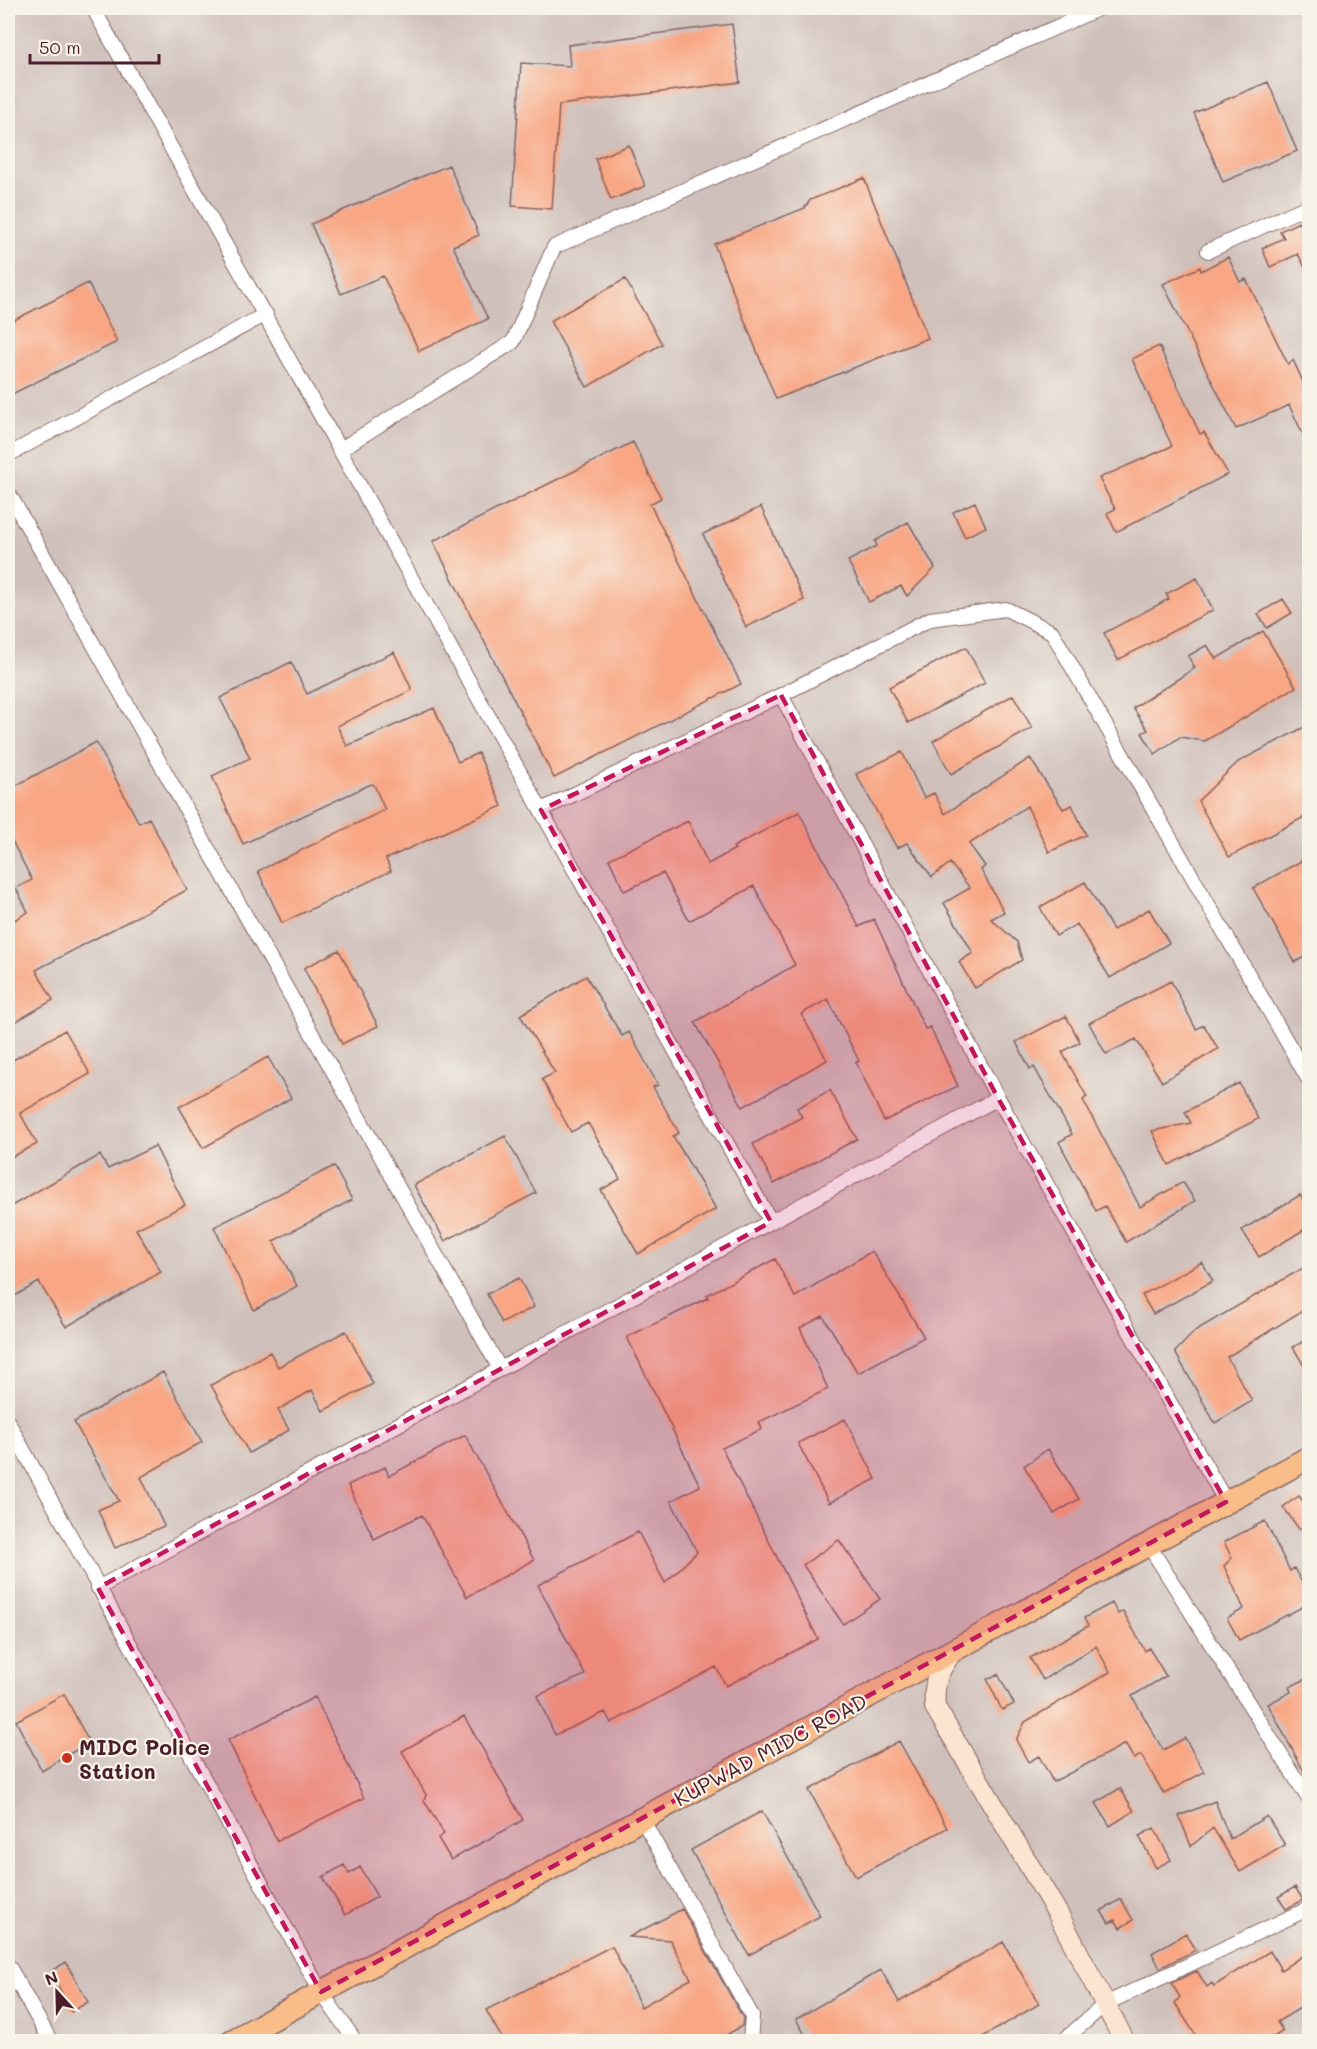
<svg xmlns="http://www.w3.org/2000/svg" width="1317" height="2049" font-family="Mali,sans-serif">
<rect width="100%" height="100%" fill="#f7f3e8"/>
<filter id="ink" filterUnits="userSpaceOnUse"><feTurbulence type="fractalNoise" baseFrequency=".0167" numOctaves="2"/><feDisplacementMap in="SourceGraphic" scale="12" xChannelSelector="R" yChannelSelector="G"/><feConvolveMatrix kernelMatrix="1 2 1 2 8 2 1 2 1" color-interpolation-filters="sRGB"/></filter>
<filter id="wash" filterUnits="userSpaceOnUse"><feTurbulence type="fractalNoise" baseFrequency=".008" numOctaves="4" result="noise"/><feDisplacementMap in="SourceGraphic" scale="24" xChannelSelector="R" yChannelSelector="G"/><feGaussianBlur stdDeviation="1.35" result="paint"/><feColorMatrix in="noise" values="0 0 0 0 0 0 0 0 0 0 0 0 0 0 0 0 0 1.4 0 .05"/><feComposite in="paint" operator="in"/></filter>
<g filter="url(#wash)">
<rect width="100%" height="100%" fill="#f3e0c6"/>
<path fill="#cfc0bb" d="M8 8H1309V2041H8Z"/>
<g id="blocks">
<path fill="#f8a683" d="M732 24 740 82 559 105 552 209 512 206 521 63 570 66 568 45Z
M1268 82 1297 151 1223 182 1194 113Z
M629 145 645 186 611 200 595 159Z
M449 165 479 235 453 246 488 319 419 351 383 276 341 294 311 224Z
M864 178 928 338 776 399 714 244 805 208 810 200Z
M1299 222 1310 243V277L1298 254 1270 267 1262 248 1284 238 1280 231Z
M1228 257 1240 282 1246 279 1288 364 1293 360 1310 397V449L1289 405 1236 429 1163 284 1200 267 1201 271Z
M625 279 662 344 587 387 550 321Z
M88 283 117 342 8 396V323Z
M1159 346 1200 434 1204 432 1228 474 1116 532 1107 513 1115 509 1099 478 1172 446 1132 359Z
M633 442 661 498 650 504 741 684 554 778 433 541Z
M975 502 986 527 965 537 953 512Z
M761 507 804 600 746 627 703 534Z
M908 522 935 568 907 596 901 586 869 602 848 561 877 546 875 541Z
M1197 578 1213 610 1118 660 1104 633 1169 599 1166 594Z
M1283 599 1292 613 1267 628 1258 614Z
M1263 631 1296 687 1205 741 1180 737 1155 754 1142 733 1148 730 1133 708 1195 668 1188 656 1207 645 1216 659Z
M966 647 985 683 908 723 889 687Z
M394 652 412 690 337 726 347 746 434 708 458 762 478 753 502 806 386 859 391 871 282 923 258 871 385 810 374 785 371 784 243 844 212 776 250 758 220 698 291 662 307 694Z
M1013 695 1032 728 951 774 933 741Z
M1310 724V814L1229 857 1198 801 1238 762Z
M96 742 139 823 149 818 187 890 36 970 53 1000 8 1026V924L28 912 16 888 32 880 8 833V790Z
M902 752 924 798 934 793 945 814 1030 758 1063 809 1072 805 1086 835 1049 852 1027 806 969 844 985 866 981 870 1004 912 991 919 1017 942 1022 960 975 988 959 962 973 953 944 903 970 888 950 863 932 877 907 843 897 848 856 774Z
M799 812 859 927 874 919 925 1029 930 1027 958 1086 884 1121 856 1062 859 1061 828 999 801 1014 827 1060 743 1107 695 1022 795 965 754 886 689 921 663 873 624 891 609 859 688 821 708 864 735 849 733 847Z
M1310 856V954L1295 962 1253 888Z
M1085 882 1113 930 1149 909 1169 943 1110 978 1077 924 1056 936 1040 907Z
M339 950 378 1026 342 1044 304 968Z
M586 976 622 1036 629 1032 658 1085 653 1087 679 1133 673 1136 716 1209 638 1254 601 1190 620 1179 588 1123 571 1132 542 1079 555 1073 520 1015Z
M1171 981 1196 1029 1204 1025 1218 1049 1162 1082 1136 1039 1106 1054 1089 1023Z
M1066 1016 1080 1042 1062 1052 1087 1097 1083 1100 1140 1207 1183 1182 1195 1201 1126 1242 1105 1206 1096 1211 1059 1142 1072 1134 1034 1067 1030 1069 1016 1042Z
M65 1030 90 1074 20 1113 37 1144 8 1159V1063Z
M268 1057 291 1098 203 1148 179 1107Z
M1239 1083 1258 1119 1169 1165 1152 1131 1191 1123 1185 1112Z
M830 1090 857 1139 774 1184 753 1144 802 1117 797 1108Z
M505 1136 536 1193 445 1241 414 1185Z
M155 1146 185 1205 136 1229 161 1272 66 1327 39 1282 8 1300V1208L100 1155 108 1169Z
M334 1166 352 1200 273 1241 297 1286 254 1310 214 1227Z
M1300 1195 1310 1211V1226L1259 1257 1242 1230Z
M872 1251 924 1337 858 1373 823 1316 800 1328 828 1389 759 1422 762 1429 722 1448 818 1639 726 1686 716 1667 611 1723 605 1712 555 1735 537 1696 585 1675 538 1585 638 1532 665 1583 697 1552 671 1501 700 1486 627 1337 708 1298 707 1295 775 1259 795 1297Z
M1202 1262 1213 1281 1153 1314 1142 1295Z
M1310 1264V1306L1227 1357 1252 1401 1215 1423 1175 1352 1196 1330Z
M519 1278 534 1307 502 1323 487 1294Z
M346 1331 373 1384 323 1411 312 1390 278 1410 289 1430 249 1453 211 1385 270 1352 278 1367Z
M1310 1338V1376L1293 1347Z
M163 1372 202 1442 141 1477 164 1526 115 1548 98 1510 119 1501 74 1422Z
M845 1419 876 1479 829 1503 798 1443Z
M465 1435 534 1560 467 1597 422 1515 374 1539 348 1485 385 1467 389 1476Z
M1048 1449 1079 1499 1054 1514 1024 1466Z
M1299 1496 1310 1510V1521L1299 1529 1283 1507Z
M1265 1521 1290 1571 1294 1568 1310 1597V1603L1239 1640 1227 1618 1244 1609 1224 1566 1232 1558 1224 1542Z
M839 1540 880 1599 843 1624 803 1565Z
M1112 1603 1118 1614 1123 1611 1145 1651 1149 1648 1166 1676 1132 1696 1163 1750 1185 1738 1204 1772 1164 1794 1141 1755 1134 1759 1125 1744 1053 1782 1039 1756 1028 1762 1016 1740 1025 1722 1110 1672 1096 1646 1043 1680 1030 1658 1088 1626 1084 1618Z
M998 1674 1014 1704 1002 1710 987 1679Z
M1310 1677V1783L1268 1704 1291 1692 1289 1687Z
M64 1694 89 1742 42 1771 16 1721Z
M315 1697 364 1798 277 1841 228 1740Z
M464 1716 523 1820 451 1860 438 1838 444 1834 424 1800 426 1795 402 1751Z
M899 1741 947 1828 856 1877 809 1790Z
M1120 1788 1134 1811 1110 1826 1096 1803Z
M1215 1801 1230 1839 1267 1816 1285 1845 1240 1872 1213 1828 1191 1846 1179 1816Z
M762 1811 820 1916 749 1955 691 1850Z
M1154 1828 1171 1860 1156 1868 1139 1836Z
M344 1865 349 1874 360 1867 377 1897 345 1915 323 1877Z
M1295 1887 1303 1900 1286 1909 1278 1897Z
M1121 1899 1133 1920 1120 1928 1115 1920 1109 1923 1101 1911Z
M682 1909 743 2018 742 2026 714 2042H504L486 2010 612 1946 641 2007 691 1979 670 1940 629 1937Z
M1186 1933 1196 1950 1160 1968 1152 1953Z
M1003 1942 1039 2004 974 2042H809L796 2019 881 1970 899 2002Z
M1270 1951 1281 1970 1310 1951V2002L1277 2022 1283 2031 1266 2042H1200L1175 2003 1180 1997 1171 1983 1197 1971 1207 1987 1212 1983 1214 1986Z
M66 1962 88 2002 71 2012 51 1971Z"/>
</g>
</g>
<g filter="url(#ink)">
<use href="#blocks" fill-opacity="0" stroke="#856361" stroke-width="1.5"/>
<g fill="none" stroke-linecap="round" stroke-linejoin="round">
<g stroke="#856361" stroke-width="16">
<path id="street" d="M93 8 771 1222
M1208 251 1310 205
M339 450 513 342 554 247 1100 8
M8 455 266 314
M8 492 500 1369
M781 695 930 619 1006 609 1052 632 1310 1082
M541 810 781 695 998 1098
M8 1422 321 1992 356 2042
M1148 1544 1310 1801
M98 1588 998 1098 1226 1502
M642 1819 752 2016 750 2042
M8 1965 51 2042
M1062 2042 1105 2004 1310 1908"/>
</g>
<g stroke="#856361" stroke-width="22">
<path id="secondary" d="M954 1649C938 1671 933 1680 935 1707L1058 1914 1125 2042"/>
</g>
<g stroke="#856361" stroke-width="25">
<path id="primary" d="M230 2042 1310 1457"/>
</g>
<use href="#street" stroke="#fff" stroke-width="14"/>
<use href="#secondary" stroke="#fce5d0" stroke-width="20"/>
<use href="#primary" stroke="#f8bd89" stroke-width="22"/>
</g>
</g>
<path fill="#c2185b" fill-opacity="0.2" stroke="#c2185b" stroke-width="4.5" stroke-dasharray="12 8" stroke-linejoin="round" d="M781 695 998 1098 1226 1502 321 1992 98 1588 771 1222 541 810Z"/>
<circle fill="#c8321e" stroke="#f7f3e8" stroke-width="2" cx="67" cy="1758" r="6"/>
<g text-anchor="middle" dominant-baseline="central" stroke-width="4.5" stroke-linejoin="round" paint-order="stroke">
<g font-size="21" font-weight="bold" fill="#4a1f2b" stroke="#f7f3e8" text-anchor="start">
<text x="79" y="1746">MIDC Police<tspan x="79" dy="24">Station</tspan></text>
</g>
<g font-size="21" fill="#4a1f2b" stroke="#f7f3e8">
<text transform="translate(770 1749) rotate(-28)">KUPWAD MIDC ROAD</text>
</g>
</g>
<rect width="1317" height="2049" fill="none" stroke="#f7f3e8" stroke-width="30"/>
<g transform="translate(57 1992) rotate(338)" stroke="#f7f3e8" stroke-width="4.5" paint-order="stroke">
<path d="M0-4.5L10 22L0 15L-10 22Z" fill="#4a1f2b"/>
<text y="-9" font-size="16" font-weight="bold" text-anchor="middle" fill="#4a1f2b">N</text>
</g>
<path d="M30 54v9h129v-9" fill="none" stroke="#4a1f2b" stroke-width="3"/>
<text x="39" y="54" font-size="18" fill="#4a1f2b" stroke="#f7f3e8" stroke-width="4.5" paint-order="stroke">50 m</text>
</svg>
